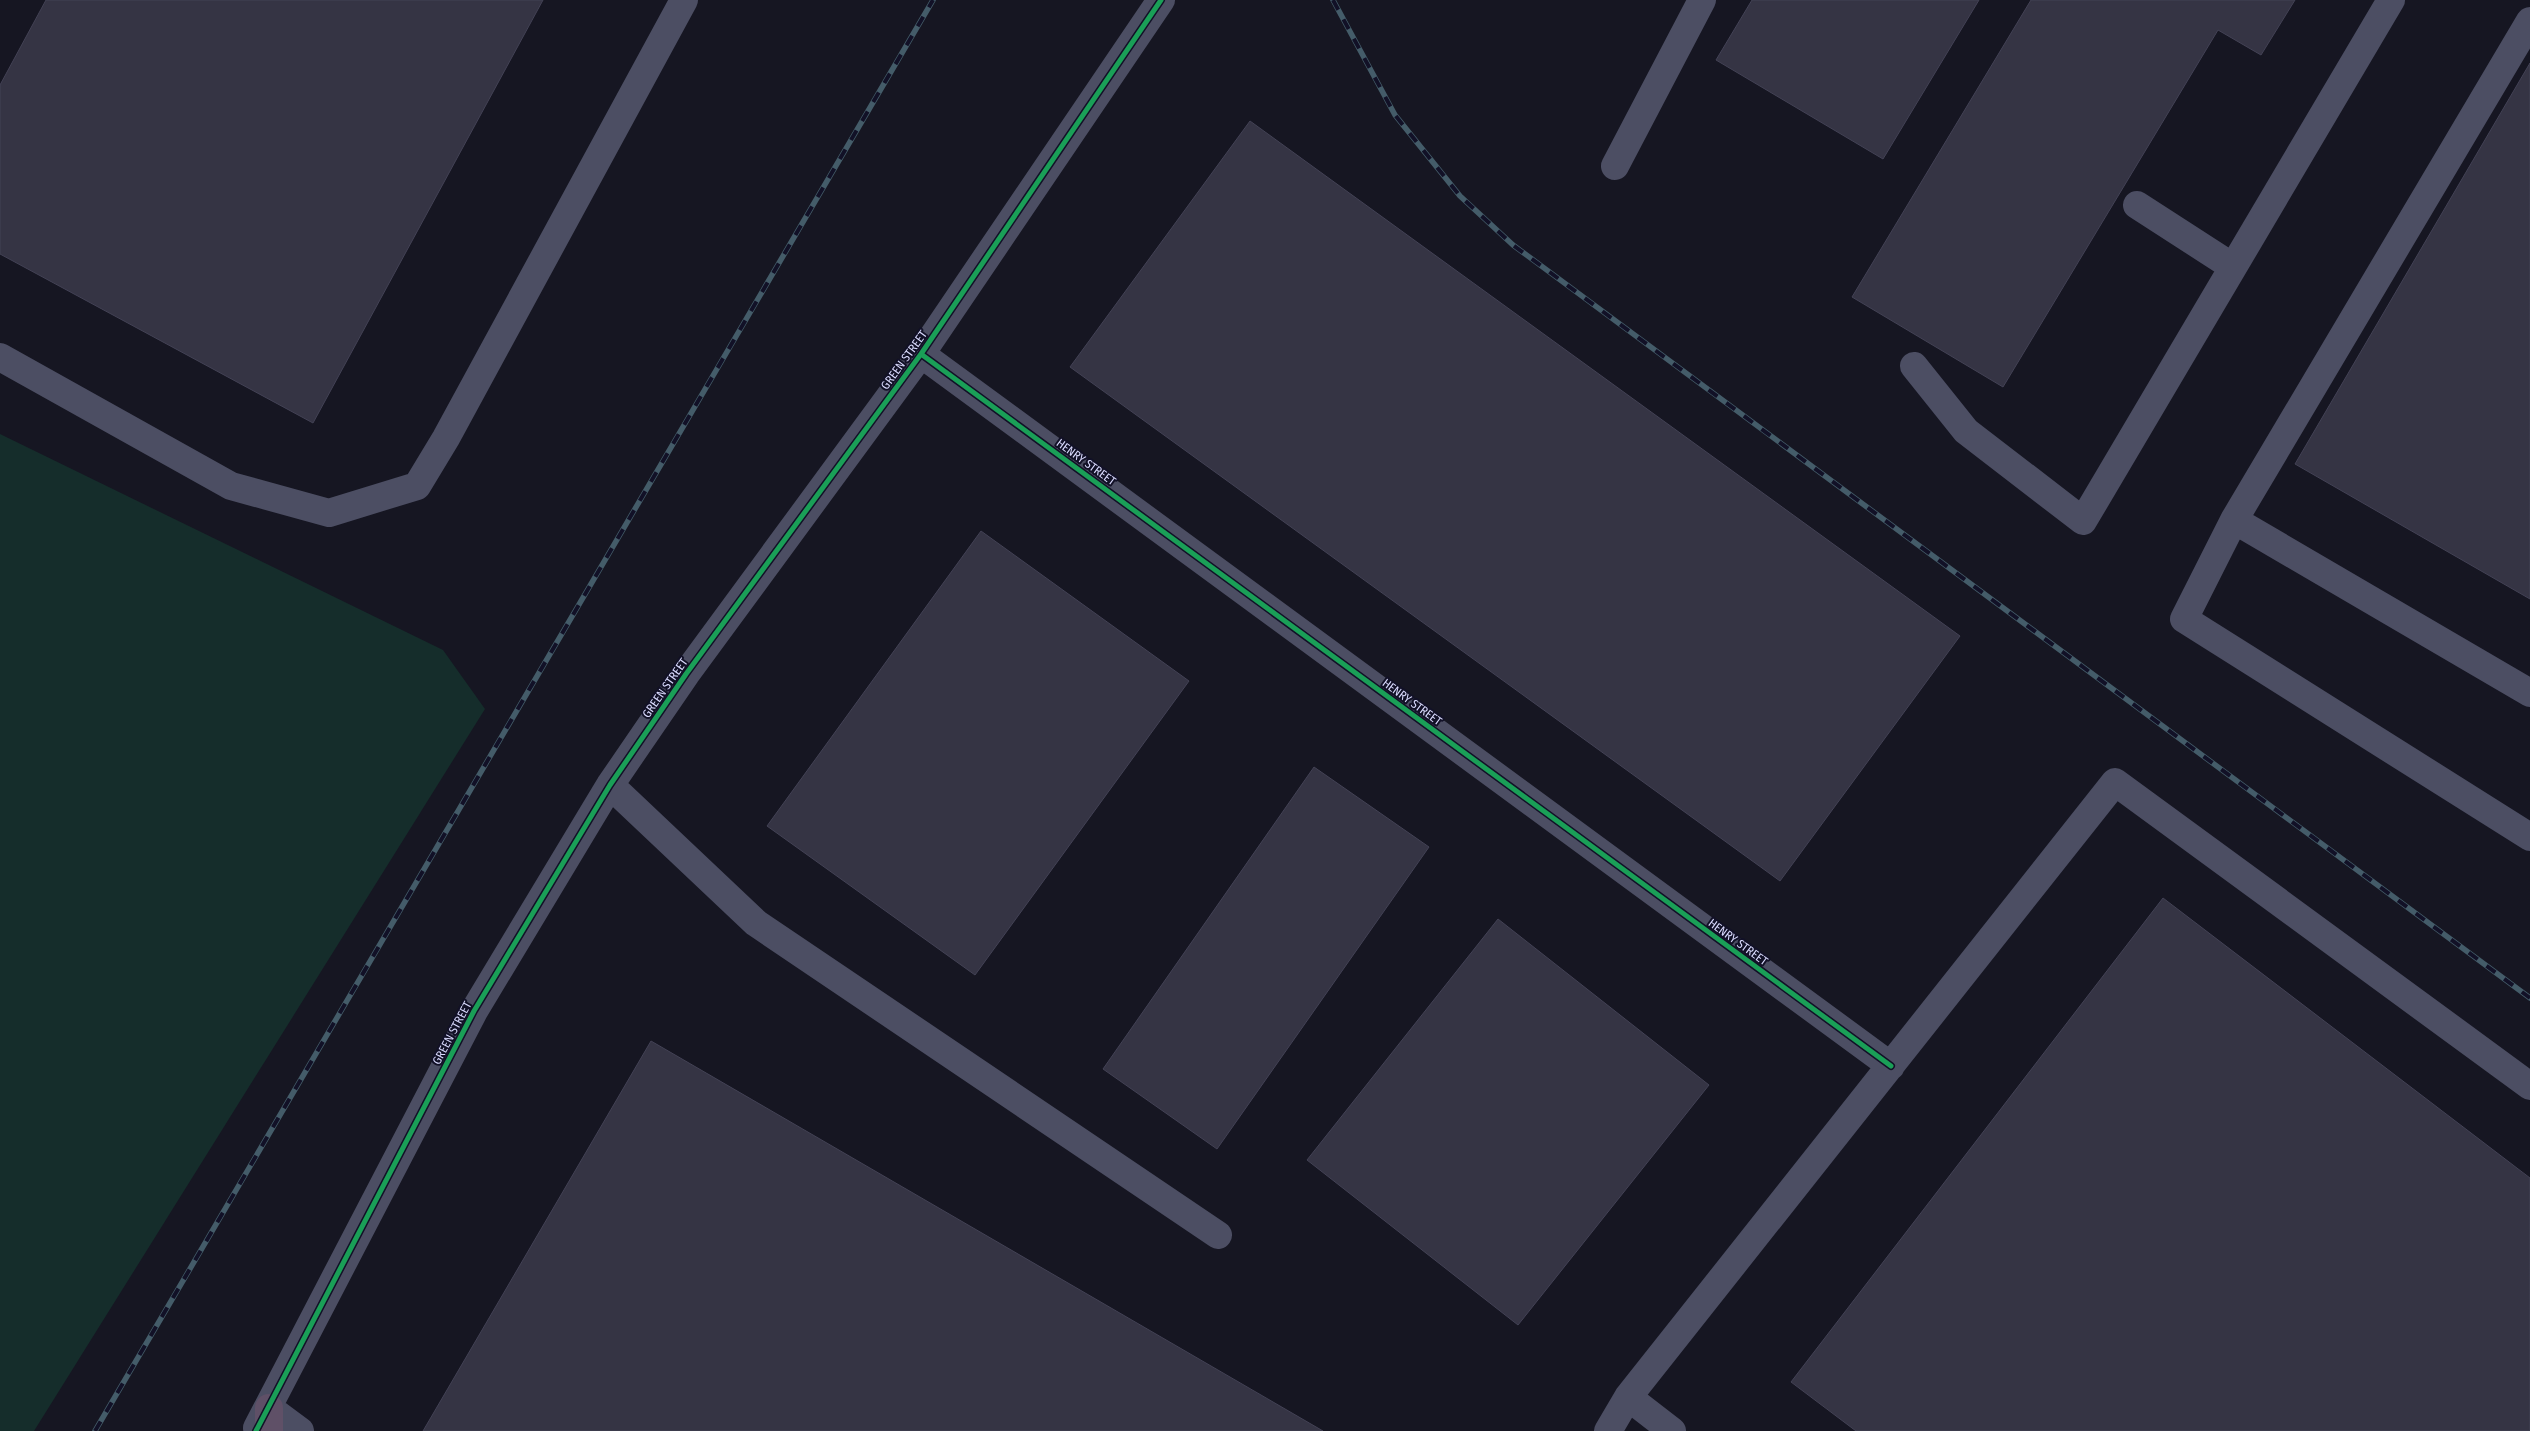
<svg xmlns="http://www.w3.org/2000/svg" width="2530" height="1431" font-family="'Fira Sans Condensed',sans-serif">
<rect width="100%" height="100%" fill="#161622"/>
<path fill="#152d2b" d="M0 434 443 650 485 709 34 1431H0Z"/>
<path fill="#353444" stroke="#434255" d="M46 0H543L313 423 0 254V85Z
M1752 0H1979L1883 159 1716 60Z
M2031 0H2295L2261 55 2218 30 2003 387 1852 297Z
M2530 63V599L2295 464Z
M1250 121 1960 636 1780 881 1070 367Z
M981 531 1189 681 975 975 767 826Z
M1314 767 1429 847 1217 1149 1103 1069Z
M2163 898 2530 1178V1431H1856L1791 1382Z
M1498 919 1709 1085 1518 1325 1307 1160Z
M651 1041 1323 1431H423Z"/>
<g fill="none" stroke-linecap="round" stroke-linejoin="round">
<path stroke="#4c4e63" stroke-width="28" d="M2530 21 2234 520 2530 693
M1615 166 1702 0
M2137 205 2233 267
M921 354 1891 1066
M0 357 231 486 329 513 417 486 446 438 684 0
M1914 366 1966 431 2083 521 2391 0
M2234 520 2184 619 2530 837
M610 785 756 923 1218 1235
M1628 1397 1672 1431
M269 1408 300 1431
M257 1428 474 1011 610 785 686 674 921 354 1161 0
M1608 1431 1628 1397 2115 782 2530 1086"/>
<path stroke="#5f5067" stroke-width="28" d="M269 1431V1408"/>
<g stroke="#445c69" stroke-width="5.5">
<path id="rail" d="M1333 0 1395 115 1460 196 1513 245 2530 998
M95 1431 933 0"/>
</g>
<use href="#rail" stroke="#121127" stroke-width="4" stroke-dasharray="11" stroke-linecap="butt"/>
<g stroke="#121127" stroke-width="8">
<path id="cycleway" d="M921 354 1891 1066
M256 1431 474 1011 610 785 686 674 921 354 1161 0"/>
</g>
<use href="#cycleway" stroke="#1a9f57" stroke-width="5"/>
</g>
<g text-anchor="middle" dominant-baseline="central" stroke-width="4" stroke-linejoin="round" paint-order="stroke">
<g font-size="12" fill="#d9dafd" stroke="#121127">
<text transform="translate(904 360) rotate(-54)">GREEN STREET</text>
<text transform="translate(1086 462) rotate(36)">HENRY STREET</text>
<text transform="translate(665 688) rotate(-55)">GREEN STREET</text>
<text transform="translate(1412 702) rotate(36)">HENRY STREET</text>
<text transform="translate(1738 942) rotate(36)">HENRY STREET</text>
<text transform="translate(452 1033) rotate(-62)">GREEN STREET</text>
</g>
</g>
</svg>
